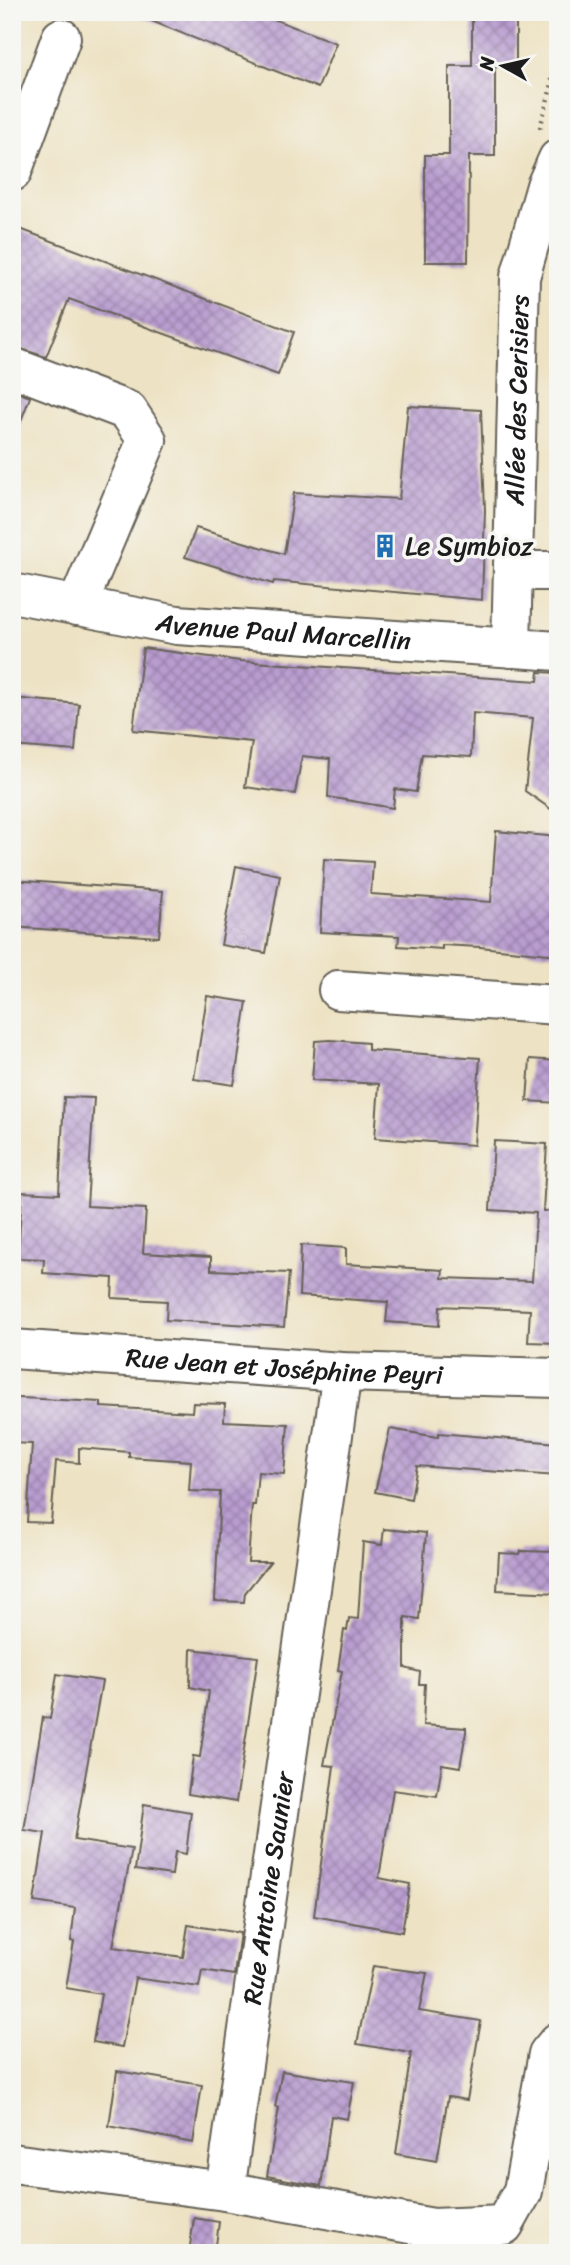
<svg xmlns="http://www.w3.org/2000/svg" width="570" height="2265" font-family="Sriracha,sans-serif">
<defs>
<pattern id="building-cross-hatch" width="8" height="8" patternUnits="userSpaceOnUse" patternTransform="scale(1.75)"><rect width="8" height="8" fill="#b99dd0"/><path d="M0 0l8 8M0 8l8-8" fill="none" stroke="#967fa8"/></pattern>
</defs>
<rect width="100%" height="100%" fill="#f6f6f2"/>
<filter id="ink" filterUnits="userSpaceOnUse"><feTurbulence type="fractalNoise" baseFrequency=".0143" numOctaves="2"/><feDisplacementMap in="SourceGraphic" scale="14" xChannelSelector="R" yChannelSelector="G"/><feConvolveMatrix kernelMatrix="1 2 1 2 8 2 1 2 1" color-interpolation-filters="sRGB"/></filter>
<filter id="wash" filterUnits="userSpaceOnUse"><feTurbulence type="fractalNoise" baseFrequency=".00686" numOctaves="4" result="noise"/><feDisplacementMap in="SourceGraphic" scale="28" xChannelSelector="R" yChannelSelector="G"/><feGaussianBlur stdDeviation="1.57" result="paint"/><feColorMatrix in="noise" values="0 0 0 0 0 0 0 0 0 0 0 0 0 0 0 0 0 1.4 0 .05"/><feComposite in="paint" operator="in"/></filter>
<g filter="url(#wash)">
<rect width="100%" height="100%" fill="#ede2c3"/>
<g id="blocks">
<path fill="url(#building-cross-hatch)" d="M129 12H255L336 43 318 88Z
M472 12H516V66L495 67V156H469L468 262H425V155H449V66H472Z
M12 226 294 332 278 375 69 299 46 357 12 346Z
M12 390 30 397 14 439 12 438Z
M408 406 481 410 485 510 482 600 274 581 273 584 185 557 196 528 284 554 294 493 399 499Z
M143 648 240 661 538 681 539 672 558 673V814L525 791 533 718 473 713 471 757 422 754 416 792 395 789 393 808 328 797 330 759 302 756 295 794 245 787 252 742 133 730Z
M12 698 79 704 75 751 12 746Z
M496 831 558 837V955L480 947 442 945V949L398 946 399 936 320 932 324 859 373 862 371 894 491 902Z
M236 866 280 875 266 953 221 945Z
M12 880 163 891 159 937 12 927Z
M207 996 247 1002 234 1085 194 1079Z
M330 1040 368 1043V1050L480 1058 474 1145 375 1138 379 1084 312 1080 315 1041Z
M530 1059 558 1061V1103L527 1101Z
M64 1097 94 1098 87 1206 146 1209 143 1253 211 1257V1270L289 1273 284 1327 166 1320 167 1301 112 1298 113 1278 43 1273 44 1259 18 1258 22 1192 59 1194Z
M494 1141 547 1144 543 1211H558V1343L528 1342 530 1310 440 1306 439 1326 386 1322 388 1302 299 1296 301 1245 346 1248V1264L443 1270 442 1278 532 1281 536 1213 490 1210Z
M21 1398 101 1402V1407L192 1412 193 1403 225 1404 224 1421 288 1424 284 1474 258 1472 255 1505H252L248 1562H270L245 1593 244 1602 215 1601 220 1492 189 1491 191 1461 129 1457V1452L79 1448V1463L56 1461 51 1523 27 1522 32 1444 12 1443V1399Z
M390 1429 438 1437 439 1433 558 1443V1476L417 1466 411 1499 375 1492Z
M384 1529 426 1533 419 1619 405 1617V1668L420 1672 419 1684H425L423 1725 466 1728V1732L460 1767 442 1764 437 1796 393 1790 379 1878 410 1884 402 1932 314 1916 334 1766 324 1765 342 1671 338 1670 344 1630 347 1631 349 1618 358 1619 363 1542 382 1545Z
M521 1551 558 1552V1593L497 1590 499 1553 520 1554Z
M191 1649 258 1657 236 1802 188 1794 193 1756 200 1757 209 1691 190 1687Z
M57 1674 102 1681 74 1840 132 1849 113 1947 183 1957 188 1925 240 1933 234 1975 202 1970 199 1987 135 1978 122 2047 93 2042 101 1994 66 1988 74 1942 71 1941 75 1908 34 1902 45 1833 24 1830 43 1717 50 1719Z
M144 1804 191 1812 186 1854 175 1852 172 1875 135 1870Z
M373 1966 427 1973 419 2011 481 2021 467 2100 448 2097 437 2161 396 2154 411 2053 357 2044Z
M117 2071 202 2085 193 2143 109 2126Z
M282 2071 354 2082 347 2119 331 2116 321 2186 267 2176 279 2108 275 2107Z
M194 2218 219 2222 215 2253H189Z"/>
</g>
</g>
<g filter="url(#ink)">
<use href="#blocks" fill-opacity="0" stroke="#656156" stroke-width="2"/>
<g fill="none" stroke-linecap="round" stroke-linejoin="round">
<g stroke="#656156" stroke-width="42">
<g id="minor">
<path d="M12 172 61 38"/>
<path d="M12 367 128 411 147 440 77 606"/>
<path d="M514 571H558"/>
<path id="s1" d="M12 593 177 625 558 651"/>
<path id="s2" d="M511 648 520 277 546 186 558 159"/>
<path d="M338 990 558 1005"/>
<path id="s3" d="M12 1349 342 1372 558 1378"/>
<path d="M12 2163 225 2191 433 2228 504 2225 523 2191 548 2054 558 2042"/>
<path id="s4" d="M225 2191 342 1372"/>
</g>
</g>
<path stroke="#656156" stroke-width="4.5" stroke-dasharray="2 5" stroke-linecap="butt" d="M540 128 552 84V12"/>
<use href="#minor" stroke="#fff" stroke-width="38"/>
</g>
</g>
<defs>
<g id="building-bare" transform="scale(1.89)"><path d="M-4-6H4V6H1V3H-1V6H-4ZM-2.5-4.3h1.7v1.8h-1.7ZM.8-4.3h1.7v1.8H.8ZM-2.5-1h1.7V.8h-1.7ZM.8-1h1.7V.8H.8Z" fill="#1f6fb2" stroke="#f6f6f2" stroke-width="2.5" paint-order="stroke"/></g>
</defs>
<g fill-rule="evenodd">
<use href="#building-bare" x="385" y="546"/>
</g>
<g text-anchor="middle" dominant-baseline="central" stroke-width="7" stroke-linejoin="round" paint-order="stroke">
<g font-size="26" fill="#1c1c1c" stroke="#f6f6f2">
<text stroke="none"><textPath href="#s2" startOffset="248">Allée des Cerisiers</textPath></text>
<text stroke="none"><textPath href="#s1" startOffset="275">Avenue Paul Marcellin</textPath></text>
<text stroke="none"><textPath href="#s3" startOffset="273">Rue Jean et Joséphine Peyri</textPath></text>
<text stroke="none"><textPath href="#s4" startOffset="306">Rue Antoine Saunier</textPath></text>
</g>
<g font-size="26" fill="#1c1c1c" stroke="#f6f6f2" text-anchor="start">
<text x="405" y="546">Le Symbioz</text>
</g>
</g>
<rect width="570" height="2265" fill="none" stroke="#f6f6f2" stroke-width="42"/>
<g transform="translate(503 66) rotate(278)" stroke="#f6f6f2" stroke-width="5" paint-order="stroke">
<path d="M0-5L12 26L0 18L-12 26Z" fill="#1c1c1c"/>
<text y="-10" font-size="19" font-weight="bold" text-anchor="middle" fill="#1c1c1c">N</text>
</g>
</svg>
